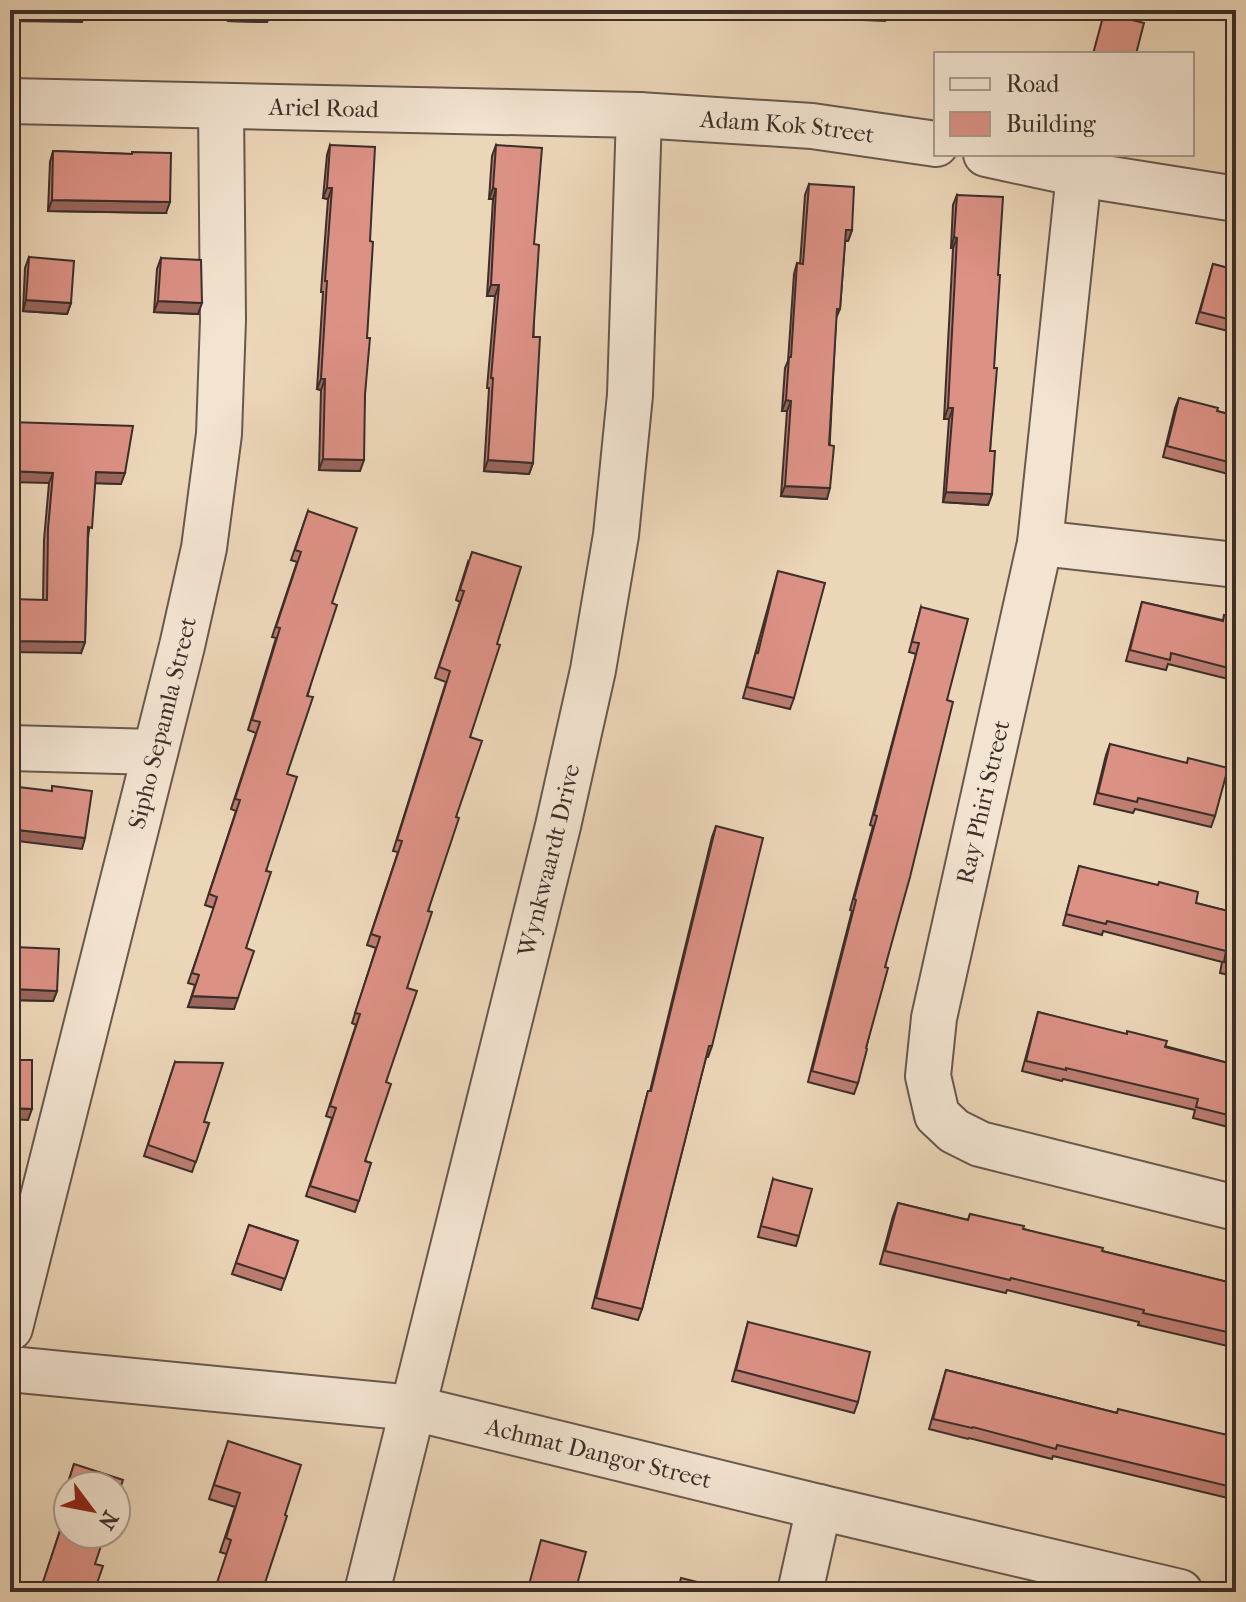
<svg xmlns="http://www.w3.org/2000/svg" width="1246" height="1602" font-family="'IM FELL French Canon',serif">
<rect width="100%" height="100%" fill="#ecd6b8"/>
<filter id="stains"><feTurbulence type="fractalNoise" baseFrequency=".0025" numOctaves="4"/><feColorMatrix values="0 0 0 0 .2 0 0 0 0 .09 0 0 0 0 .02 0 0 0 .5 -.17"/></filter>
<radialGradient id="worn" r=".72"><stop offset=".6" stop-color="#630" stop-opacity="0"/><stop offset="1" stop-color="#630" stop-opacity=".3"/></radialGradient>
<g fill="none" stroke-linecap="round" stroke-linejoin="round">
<g stroke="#68584d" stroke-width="48">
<g id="street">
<path id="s1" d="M10 101 639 115 812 126 936 144"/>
<path d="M986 154 1079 174 1236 199"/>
<path d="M1079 174 1040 543 934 1018 928 1076 937 1115 954 1131 980 1144 1236 1208"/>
<path d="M1040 543 1236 565"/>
<path d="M10 748 155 752"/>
<path id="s2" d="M10 1328 182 646 204 548 219 434 223 320 221 106"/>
<path id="s3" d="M10 1369 413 1408 819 1507 1180 1592"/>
<path id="s4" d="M367 1592 558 826 593 670 616 535 630 395 639 115"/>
<path d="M800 1592 819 1507"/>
</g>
</g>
<use href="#street" stroke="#f3e4d1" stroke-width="44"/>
</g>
<path fill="#bd7d72" stroke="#3c2e29" stroke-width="2" d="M228 10H271L267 22 228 21Z
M330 145 370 241 365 394 360 471 319 470 321 390 317 389 323 292H321L328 199 323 198 327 155Z
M496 145 534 244 533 463 529 474 484 471 489 388H487L495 296H487L493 199H489L492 156Z
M53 151 131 154 166 213 48 211 50 162Z
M809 184 852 230 848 241H845L840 309 836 318 827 499 781 496 787 411H782L785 368 788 361 794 274 797 263 800 264 805 195Z
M957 195 998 275 990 451 992 494 988 505 943 502 949 419H944L953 248H951L953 205Z
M29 257 71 303 67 314 23 311 25 268Z
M161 258 198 314 154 312 157 269Z
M1213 264 1236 270V333L1196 323Z
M1179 398 1217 411 1236 416V476L1163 457 1175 408Z
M10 422 121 484 95 483 88 538 85 642 81 653 43 600 44 540 49 483Z
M308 511 332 603 287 774 266 871 246 948 234 1009 188 1007 195 985 188 983 214 908 205 905 236 811 231 809 256 733 248 730 276 638 272 637 297 562 291 560Z
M468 562 497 644 470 737 456 817 428 911 407 988 386 1082 365 1161 371 1163 355 1212 306 1196 332 1118 326 1116 356 1025 352 1023 376 948 367 945 398 852 393 851 446 682 435 678 460 602 456 600Z
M778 571 794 698 790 709 743 698Z
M1142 602 1222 620 1236 618V681L1168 664 1166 670 1126 661Z
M921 607 947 700 858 1083 854 1094 808 1082 852 911 850 910 873 826 870 825 916 654 909 652Z
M1110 744 1215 816 1211 827 1135 809 1133 813 1094 804 1106 755Z
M716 826 712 1046 708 1057H706L642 1309 638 1320 592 1308 645 1102 648 1091H650L712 837Z
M1079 866 1196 903 1236 913V977L1220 973 1222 962 1103 931 1102 935 1063 925Z
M14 947 57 991 53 1001 10 1000V957Z
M1038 1012 1236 1065V1124H1233L1232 1128 1193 1118 1195 1110 1063 1079 1062 1081 1022 1071Z
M175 1062 204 1122 209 1123 192 1172 144 1156Z
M773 1179 799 1236 796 1246 758 1237Z
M898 1203 968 1220 970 1214 1102 1251 1236 1284V1348L1138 1325 1139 1322 1007 1290 1006 1293 880 1264 893 1216Z
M249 1225 298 1241 281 1290 232 1274Z
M748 1322 858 1402 854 1413 732 1381Z
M946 1370 1117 1413 1236 1437V1500L1053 1456 1052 1459 969 1438 968 1439 929 1429Z
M223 1456 285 1515 226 1554 220 1552 235 1507 209 1499Z
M74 1464 68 1486V1534L95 1564 94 1592H40L65 1515 58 1513Z"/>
<path fill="#9a665d" stroke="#3c2e29" stroke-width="2" d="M10 10 86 11 82 22 10 21Z
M844 10H889L885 21 841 19Z
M232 11 271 12 267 22 228 21Z
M327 188H332L328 199 323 198Z
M493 188 496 189 493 199H489Z
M52 200 170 202 166 213 48 211Z
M846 230H852L848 241H842Z
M954 237 957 238 953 248H951Z
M491 285H499L495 296H487Z
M26 300 71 303 67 314 23 311Z
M158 301 202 303 198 314 154 312Z
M321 379H325L321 390 317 389Z
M786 400 791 401 787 411H782Z
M948 408H953L949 419H944Z
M323 459 364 460 360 471 319 470Z
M488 460 533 463 529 474 484 471Z
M10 471 53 473 49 483 10 482Z
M96 472 125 473 121 484 92 483Z
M785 486 830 488 827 499 781 496Z
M946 492 992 494 988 505 943 502Z
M10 641 85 642 81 653 10 652Z
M10 829 85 838 82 849 10 840Z
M13 989 57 991 53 1001 10 1000Z
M192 996 238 998 234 1009 188 1007Z
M10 1108 32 1109 28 1120 10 1119Z"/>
<path fill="#dc9185" stroke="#3c2e29" stroke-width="2" d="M10 10H86V11Z
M232 10H271V12L232 11Z
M1104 13 1144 23 1136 54H1093Z
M330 145 375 147 370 241 373 242 367 338H370L365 394 364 460 323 459 325 379H321L327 281H325L332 188H327Z
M496 145 542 148 534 244 539 245 533 337H540L533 463 488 460 493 378H491L499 285H491L496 189 493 188Z
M53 151 132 154V152L171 153 170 202 52 200Z
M809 184 854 187 852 230H846L840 309H837L829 445 834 446 830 488 785 486 791 401 786 400 789 357H791L797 263 803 264Z
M957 195 1003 197 998 275H1000L994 368H997L990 451H995L992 494 946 492 953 408H948L957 238 954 237Z
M29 257 74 261 71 303 26 300Z
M161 258 201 260 202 303 158 301Z
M1213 264 1236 270V321L1200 312Z
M1179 398 1218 408 1217 411 1236 416V464L1167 446Z
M10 422 133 426 125 473 96 472 92 528 88 527 85 642 10 641V599L47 600 48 529 53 473 10 471Z
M308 511 357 528 332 603 337 605 307 696 313 697 287 774 297 777 266 871 271 872 246 948 254 951 238 998 192 996 199 975 192 973 217 897 209 894 240 800 235 799 260 722 252 720 280 628 276 627 301 552 295 550Z
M472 552 521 567 497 644 500 645 470 737 482 741 456 817 459 818 428 911 432 912 407 988 417 991 386 1082 391 1084 365 1161 371 1163 359 1201 310 1186 336 1108 330 1106 360 1014 355 1013 380 937 371 934 402 841 397 840 450 671 439 667 464 591 460 590Z
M778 571 825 583 794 698 747 687 756 652 758 653Z
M1142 602 1223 621 1224 615 1236 618V670L1171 653 1170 660 1130 650Z
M921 607 968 619 947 700 953 702 910 877 885 967 888 968 866 1048 867 1049 858 1083 812 1071 856 900 854 899 877 816 874 815 919 643 912 642Z
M1110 744 1187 763 1188 758 1228 768 1215 816 1138 798 1137 802 1098 793Z
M10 786 52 791V786L92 791 85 838 10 829Z
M716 826 763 838 712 1046H709L642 1309 596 1298 648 1091H651Z
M1079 866 1158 885 1159 882 1198 892 1196 903 1236 913V965L1224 962 1226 951 1107 921 1106 924 1066 914Z
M14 947 59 949 57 991 13 989Z
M1038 1012 1127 1034V1031L1167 1041 1165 1047 1236 1065V1117L1196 1107 1198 1099 1066 1068V1070L1026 1061Z
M10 1060H32V1109L10 1108Z
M175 1062 223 1063 204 1122 209 1123 196 1162 148 1145Z
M773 1179 812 1189 799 1236 761 1226Z
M898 1203 968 1220 970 1214 1024 1226 1023 1229 1103 1248 1102 1251 1236 1284V1334L1143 1313 1144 1310 1011 1278 1010 1280 885 1251Z
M249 1225 298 1241 285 1279 236 1263Z
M748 1322 870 1352 858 1402 736 1370Z
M946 1370 1117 1413 1118 1409 1236 1437V1488L1057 1445 1056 1449 973 1427 972 1428 933 1419Z
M228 1441 301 1465 285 1515 287 1516 262 1592H214L231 1540 226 1538 240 1493 214 1485Z
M74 1464 123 1480 116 1501V1486H68V1504L62 1502Z
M68 1507V1534H105L95 1564 103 1566 94 1592H47L48 1590 41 1588Z
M541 1540 586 1552 575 1592H527Z
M681 1578 726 1589V1592H677Z"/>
<g text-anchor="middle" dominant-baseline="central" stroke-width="7" stroke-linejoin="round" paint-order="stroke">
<g font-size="24" fill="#3c2e29" stroke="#f3e4d1">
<text stroke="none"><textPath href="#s1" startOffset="314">Ariel Road</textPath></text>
<text stroke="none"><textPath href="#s1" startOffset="778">Adam Kok Street</textPath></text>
<text stroke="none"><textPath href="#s2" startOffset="624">Sipho Sepamla Street</textPath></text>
<text transform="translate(983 802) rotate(-77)">Ray Phiri Street</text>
<text stroke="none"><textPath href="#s4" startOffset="754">Wynkwaardt Drive</textPath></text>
<text stroke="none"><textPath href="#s3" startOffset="596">Achmat Dangor Street</textPath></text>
</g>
</g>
<rect width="1246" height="1602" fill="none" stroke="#ecd6b8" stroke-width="40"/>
<rect x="12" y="12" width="1222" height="1578" fill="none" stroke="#3c2e29" stroke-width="4"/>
<rect x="20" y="20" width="1206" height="1562" fill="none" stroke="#3c2e29" stroke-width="2"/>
<rect x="934" y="52" width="260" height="104" fill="#f3e4d1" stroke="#aa9b8e" stroke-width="2"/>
<rect x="950" y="78" width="40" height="12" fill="#f3e4d1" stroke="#aa9b8e" stroke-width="2"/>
<text x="1006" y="92" font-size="24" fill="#3c2e29">Road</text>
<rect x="950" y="112" width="40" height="24" fill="#dc9185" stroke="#aa9b8e" stroke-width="2"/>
<text x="1006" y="132" font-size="24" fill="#3c2e29">Building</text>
<g transform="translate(92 1510) rotate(122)"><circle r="38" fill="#f3e4d1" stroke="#aa9b8e" stroke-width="2"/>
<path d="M0-6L14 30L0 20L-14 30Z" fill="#8f2418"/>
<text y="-12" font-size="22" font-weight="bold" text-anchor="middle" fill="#3c2e29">N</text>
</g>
<rect width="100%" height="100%" filter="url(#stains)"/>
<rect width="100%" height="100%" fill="url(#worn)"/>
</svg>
